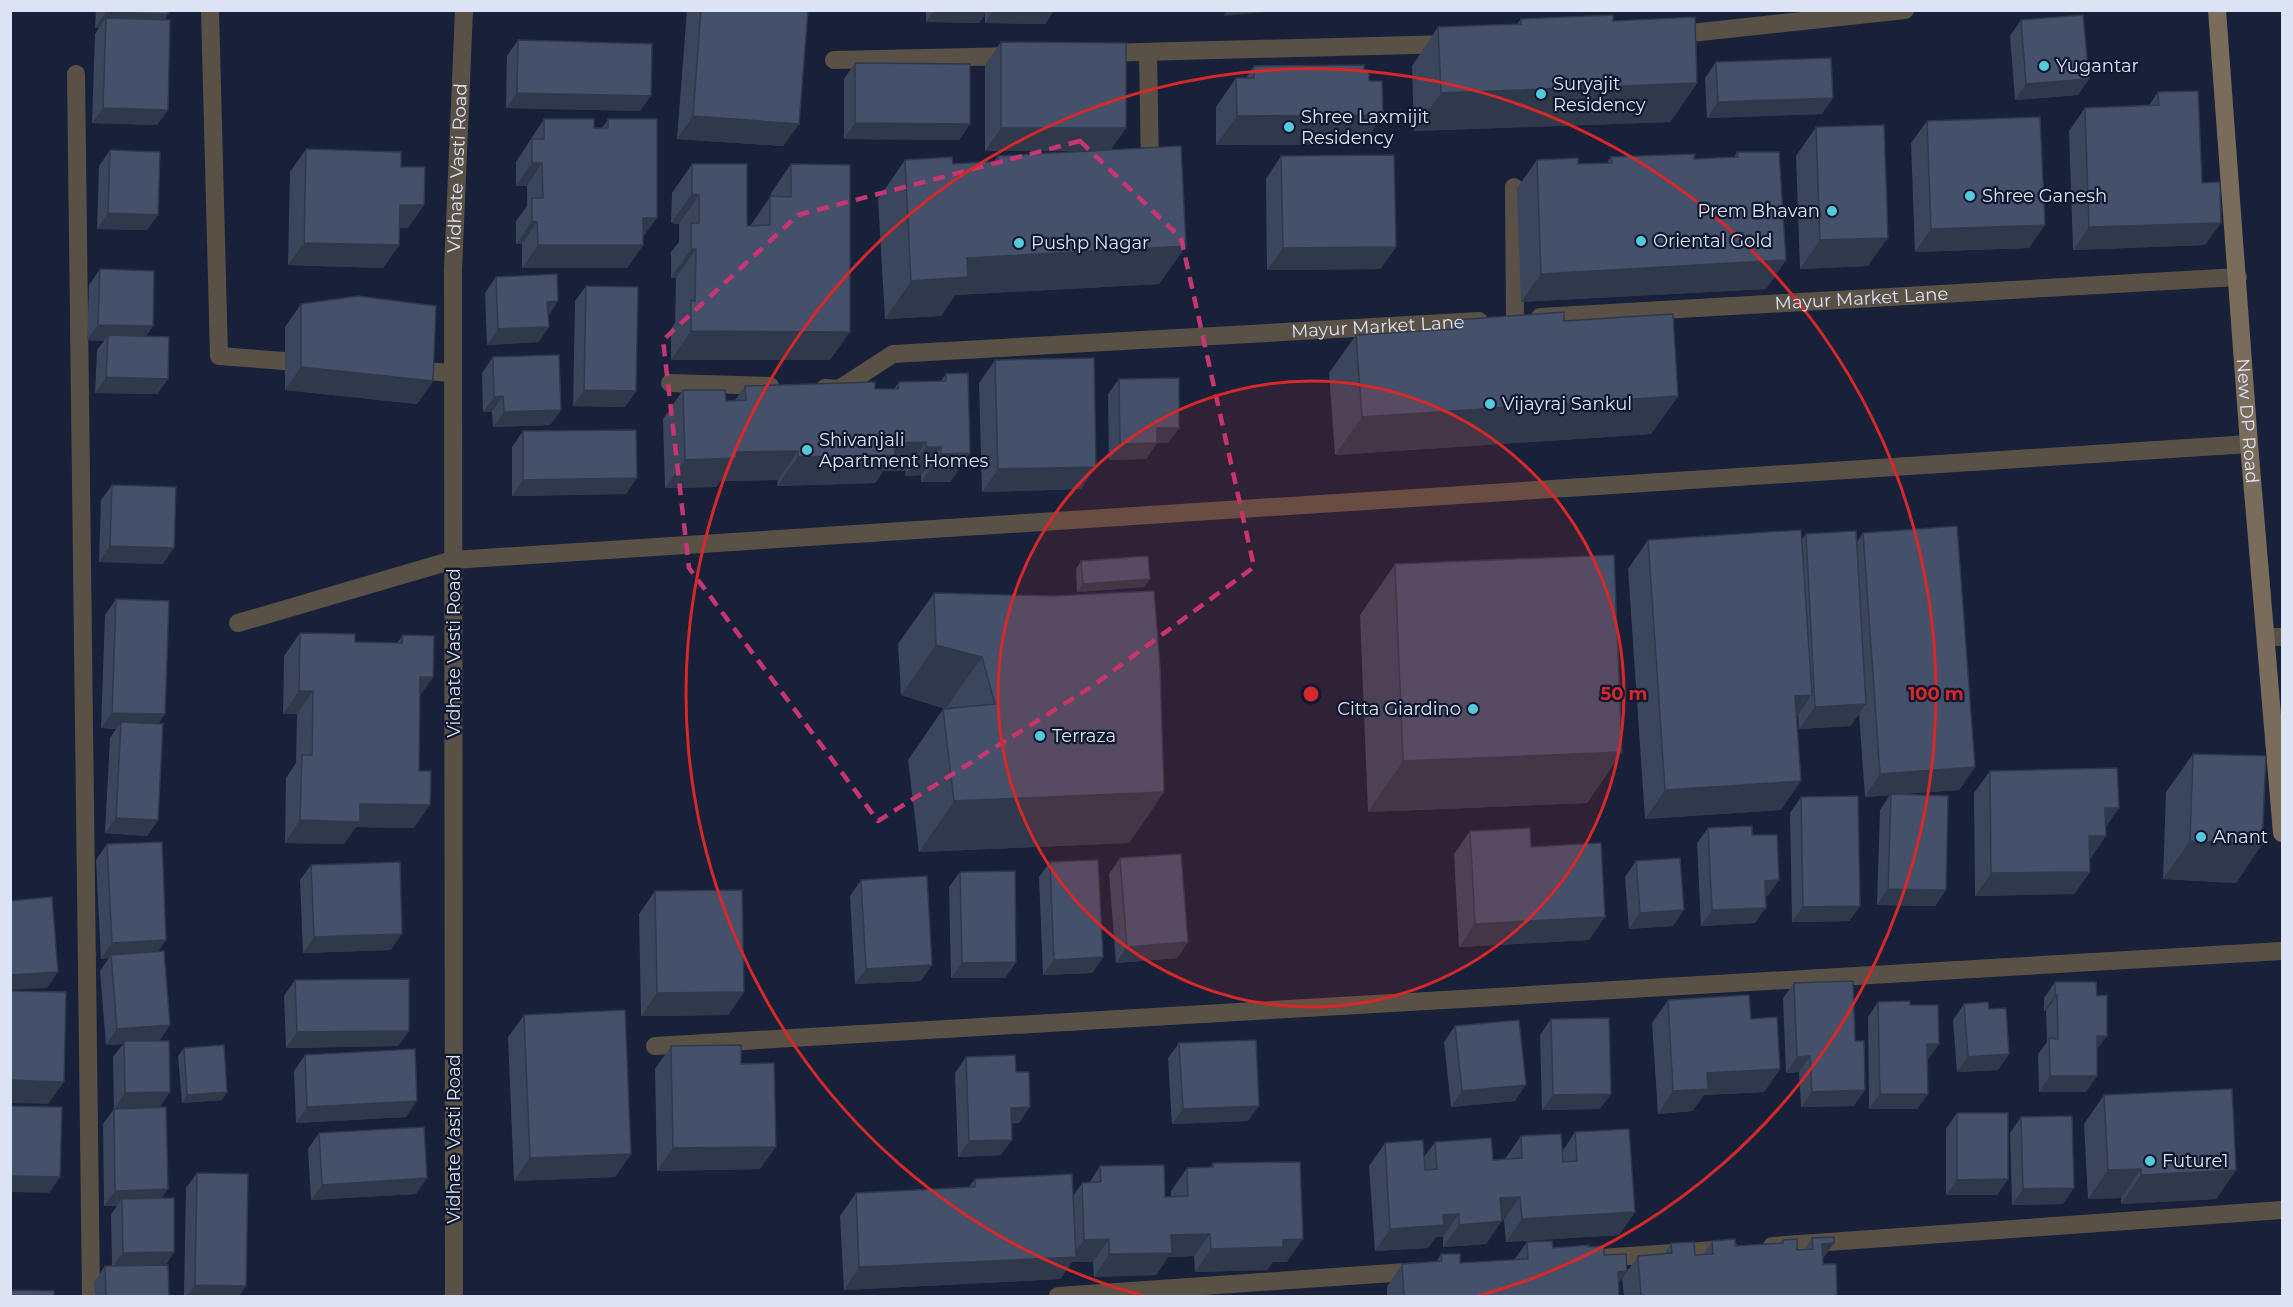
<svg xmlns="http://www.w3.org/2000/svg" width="2293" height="1307" font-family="Montserrat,sans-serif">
<rect width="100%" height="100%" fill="#182139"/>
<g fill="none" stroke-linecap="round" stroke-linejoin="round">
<g stroke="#5a5146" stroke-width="18">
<path d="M210 10 219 356 310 363"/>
<path d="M1672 35 1905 10"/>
<path d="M1148 52 1150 168"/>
<path d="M1103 53 1450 44"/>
<path d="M834 60 1015 56"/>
<path d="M76 74 91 1296"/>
<path d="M1514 187 1515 319"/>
<path id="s1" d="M1540 317 2238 277"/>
<path d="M409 370 453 373"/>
<path d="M670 383 770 386"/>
<path id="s2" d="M825 388 839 389 893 354 1479 321"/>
<path d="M238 623 453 560 2249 444"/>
<path d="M2266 637H2282"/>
<path d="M655 1046 2282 951"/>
<path d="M1772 1246 2282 1210"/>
<path d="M1601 1258 1729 1249"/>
<path id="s3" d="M454 1296 453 270 464 10"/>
<path d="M1058 1296 1421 1271"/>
</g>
<path stroke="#796c5a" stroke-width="18" id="s4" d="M2217 10 2249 444 2282 833"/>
</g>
<path fill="#3b455c" d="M96 10H168V14L164 20 168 110 157 125 92 123 95 34 99 28H95Z
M687 10H808L799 124 783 146 677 139Z
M926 10H1054L1045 24 985 23V14L979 23 926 22Z
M1521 19 1613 21 1697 83 1670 122 1414 131 1412 66 1438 27 1517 24Z
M2021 20 2089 79 2078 95 2015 100 2010 36Z
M518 40 640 111 506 108 507 56Z
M1001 42 1126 128 1111 149 1186 246 1159 284 955 295 941 316 885 319 878 199 905 160 953 164 994 161 998 156 1081 151H985V65Z
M1716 62 1822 114 1707 118 1705 78Z
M855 63 970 124 959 140 844 139V79Z
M1254 66 1364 70 1383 115 1363 144 1216 145V107L1236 78H1246Z
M2158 92 2202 183 2205 245 2073 250 2069 131 2085 108 2149 105Z
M544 119 594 128H602L608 119 643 239V245L627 268H522V244H516V221L527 206V186H516V162Z
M1927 121 2029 248 1915 252 1911 143Z
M1816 127 1868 266 1800 269 1796 156Z
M306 149 401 167 424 205 408 228H400L399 245 383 268 288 265 290 172Z
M110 150 147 230 97 229 99 166Z
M1737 152 1786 260 1766 289 1521 302 1517 188 1537 160 1578 164 1607 163 1611 157 1694 159 1734 157Z
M1281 156 1396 247 1380 269 1267 270 1266 179Z
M692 164 747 226H750L771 196V193L791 164 830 360H671V329L675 323 676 278H671V252L679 242V224L671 223 672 193Z
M100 269 153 326 146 336 168 379 157 394 95 393 97 350 104 341 87 340 89 285Z
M496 277 558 301 548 316 549 327 538 342 487 345 485 293Z
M586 286 636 391 625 407 573 406 575 301Z
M301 304 433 381 417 404 285 390V327Z
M1456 320 1564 321 1678 396 1651 434 1335 455 1329 373 1356 335 1449 329Z
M493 357 561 410 550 425 493 427 492 412H483L482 373Z
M995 360 1081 489 982 492 979 383Z
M946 374 970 453 950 482H921V475L905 476 906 471H883L875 483 777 486 778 480 720 481 716 487 665 488 663 419 683 390 726 401 735 400 745 386 894 389 899 382 941 381Z
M1119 379 1179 428 1168 443H1157L1146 459 1109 460 1108 394Z
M523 431 626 494 512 496V447Z
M112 485 163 564 99 562 101 500Z
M1863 533 1975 767 1959 790 1896 794 1946 890 1935 906 1877 905 1880 810 1890 795 1865 797 1859 714 1850 726 1799 729 1798 714 1797 716 1781 810 1645 819 1628 569 1648 540H1801L1806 534 1857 542Z
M1081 561 1150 579 1144 587 1077 592 1076 569Z
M1395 564 1622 752 1587 803 1368 812 1360 615Z
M934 593 1164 792 1129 843 919 852 908 760 943 709H946L901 695 898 644Z
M116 599 158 724V820L147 836 105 833 110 738 116 729 101 728 105 615Z
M300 633 355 642 397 643 403 635 433 677 420 695 414 828 356 827 344 844 285 843 286 778 296 763 297 714H283L284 656Z
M2193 754 2262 844 2236 883 2163 879 2166 792Z
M1990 771 2106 826 2090 859V872L2074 894 1975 896 1974 793Z
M1801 797 1860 906 1849 921 1792 922 1790 813Z
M1708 828 1752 835 1768 896H1766L1755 923 1701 926 1697 843Z
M1470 831 1531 847 1589 940 1459 947 1454 854Z
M107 844 158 952 170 1025 159 1041 170 1092 159 1107 162 1198 174 1252 165 1266 169 1296H95L94 1282 105 1266H112L111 1214 117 1206H104L103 1124 114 1109 113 1057 123 1044 106 1045 100 971 109 958 101 959 96 860Z
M1120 858 1188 942 1177 958 1116 963 1109 874Z
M1636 861 1673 926 1629 929 1625 877Z
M1050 862 1103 957 1092 973 1043 975 1039 877Z
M311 865 391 950 303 953 300 880Z
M960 872 1016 962 1005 978H951L949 887Z
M861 880 921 981 855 984 850 896Z
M655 891 744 992 728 1015 641 1016 639 914Z
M295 980 409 1031 398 1046 286 1048 284 996Z
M2055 982 2097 1051V1076L2086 1092H2039L2038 1054 2047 1042 2046 1011H2044V998Z
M1794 983 1854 1106 1801 1107 1799 1072 1786 1073 1783 998Z
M1668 1000 1751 1019 1780 1069 1764 1092 1704 1095 1692 1111 1658 1114 1652 1023Z
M1878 1002 1910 1005 1928 1060V1094L1917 1109H1869L1868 1017Z
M1964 1004 1989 1009 2009 1054 1998 1070 1957 1072 1953 1020Z
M524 1015 631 1154 615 1177 514 1181 508 1037Z
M1551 1019 1600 1109 1542 1110 1540 1035Z
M1455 1026 1515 1101 1451 1107 1444 1042Z
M1179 1043 1248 1121 1172 1124 1168 1058Z
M671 1046 760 1169 657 1171 655 1069Z
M184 1048 227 1092 222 1100 182 1103 178 1056Z
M305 1055 406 1117 296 1123 294 1071Z
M966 1057 1016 1072 1019 1123H1011L1001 1155 958 1157 955 1073Z
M2104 1095 2236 1170 2216 1199 2121 1204V1198L2088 1199 2084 1124Z
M1957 1113 2008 1179 1997 1195H1946V1129Z
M2021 1117 2063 1204 2012 1205 2010 1133Z
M1575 1132 1635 1212 1619 1235 1506 1242 1504 1220H1502L1486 1244 1443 1247V1237H1436L1428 1248 1375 1251 1369 1166 1385 1143 1424 1157 1435 1142 1493 1160 1505 1159 1521 1136 1562 1152Z
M319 1133 416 1194 311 1200 308 1149Z
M1213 1163 1287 1262H1273L1267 1270 1195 1272 1194 1256 1168 1257 1156 1275 1094 1277 1093 1262H1072L1060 1279 844 1290 840 1216 856 1193 969 1187 975 1179 1073 1196 1082 1183H1089L1100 1166 1165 1197 1171 1196V1191L1187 1168 1210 1167Z
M197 1173 246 1286 239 1296H248H184L186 1188Z
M1812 1238 1823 1259V1264L1837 1296H1624L1622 1278 1638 1256 1664 1254 1671 1243 1695 1255H1703L1712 1241 1735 1246 1780 1243 1783 1240 1797 1250H1804Z
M1527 1242 1553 1248 1588 1247 1604 1255 1618 1283 1619 1296H1387V1287L1402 1264 1436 1262 1441 1254 1460 1263 1514 1260Z"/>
<path fill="#30384b" d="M873 10H906L905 12Z
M934 10H987L979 23 926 22Z
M993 10H1054L1045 24 985 23Z
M1227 10H1284L1223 16Z
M106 12 168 14 157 30 106 18 99 28H95Z
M2089 79 2078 95 2015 100 2026 84Z
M1697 83 1670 122 1414 131 1441 93Z
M517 93 651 96 640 111 506 108Z
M1833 98 1822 114 1707 118 1718 102Z
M103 108 168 110 157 125 92 123Z
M1383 115 1363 144 1216 145 1237 116Z
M693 116 799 124 783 146 677 139Z
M855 123 970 124 959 140 844 139Z
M1001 128H1126L1110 151H985Z
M532 163H542L527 186H516Z
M692 194 699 195 679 224 671 223Z
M400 205H424L408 228 384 227Z
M108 213 158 215 147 230 97 229Z
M643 218H657L641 240Z
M532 221 537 222 522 244H516Z
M2221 223 2205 245 2073 250 2089 227Z
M2045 225 2029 248 1915 252 1931 229Z
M1888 238 1868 266 1800 269 1820 240Z
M304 243 399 245 383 268 288 265Z
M538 245H643L627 268H522Z
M1186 246 1159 284 955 295 941 316 885 319 911 281 967 258Z
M1396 247 1380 269 1267 270 1283 248Z
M691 249H696L676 278H671Z
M1786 260 1766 289 1521 302 1541 274Z
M558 301 547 317V302Z
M98 325 153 326 142 342 108 335 104 341 87 340Z
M549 327 538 342 487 345 498 329Z
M691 331 850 332 830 360H671Z
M301 367 433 381 417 404 285 390Z
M106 377 168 379 157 394 95 393Z
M584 390 636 391 625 407 573 406Z
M503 396 492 412H483L494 397Z
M1678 396 1651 434 1335 455 1362 417Z
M561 410 550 425 493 427 504 412Z
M1157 428H1179L1168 443H1157L1146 459 1109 460 1120 444Z
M926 442 906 471H883L875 483 777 486 798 457 894 443Z
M926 447H941L921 475 905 476Z
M798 451 778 480 720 481 716 487 665 488 685 460 736 452Z
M970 453 950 482H921L941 454Z
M1096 467 1081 489 982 492 998 469Z
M637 478 626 494 512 496 523 480Z
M110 546 174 548 163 564 99 562Z
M1150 579 1144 587 1077 592 1083 584Z
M936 645 982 657 946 708 901 695Z
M420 677H433L417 699Z
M299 691H313L297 714H283Z
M1812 695 1792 723 1795 696Z
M1866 704 1850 726 1799 729 1815 707Z
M112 713 165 714 154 730 121 722 116 729 101 728Z
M1622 752 1587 803 1368 812 1403 761Z
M1975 767 1959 790 1865 797 1880 774Z
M1801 781 1781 810 1645 819 1665 790Z
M1164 792 1129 843 919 852 954 801Z
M360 804 430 805 414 828 356 827 344 844 285 843 300 820Z
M2105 808H2119L2103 831Z
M116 818 158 820 147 836 105 833Z
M2089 836H2106L2090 859Z
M2190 841 2262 844 2236 883 2163 879Z
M2090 872 2074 894 1975 896 1991 873Z
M1779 880 1768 896H1754L1765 881Z
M1888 889 1946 890 1935 906 1877 905Z
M1860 906 1849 921 1792 922 1803 907Z
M1766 908 1755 923 1701 926 1712 910Z
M1684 910 1673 926 1629 929 1640 913Z
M1605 917 1589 940 1459 947 1475 924Z
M402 934 391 950 303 953 314 937Z
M166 940 155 956 111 955 109 958 101 959 112 943Z
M1188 942 1177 958 1116 963 1127 947Z
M1103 957 1092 973 1043 975 1054 960Z
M1016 962 1005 978H951L962 963Z
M932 965 921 981 855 984 866 969Z
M58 972 47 988 10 990V975Z
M744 992 728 1015 641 1016 657 993Z
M2057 995 2046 1011H2044L2055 996Z
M170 1025 159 1041H124L123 1044 106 1045 117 1029Z
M409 1031 398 1046 286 1048 297 1032Z
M2097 1036H2107L2096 1051Z
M1927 1044H1939L1928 1060H1916Z
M2009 1054 1998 1070 1957 1072 1968 1057Z
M1810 1056 1799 1072 1786 1073 1797 1057Z
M1780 1069 1764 1092 1704 1095 1692 1111 1658 1114 1673 1091 1707 1073Z
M2050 1076H2097L2086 1092H2039Z
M10 1080 64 1082 48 1104 10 1103Z
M1526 1085 1515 1101 1451 1107 1462 1091Z
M1865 1090 1854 1106 1801 1107 1812 1092Z
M170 1092 159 1108 114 1109 125 1093Z
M227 1092 222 1100 182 1103 187 1095Z
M1611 1094 1600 1109 1542 1110 1553 1095Z
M1880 1094H1928L1917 1109H1869Z
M417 1101 406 1117 296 1123 307 1107Z
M1259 1106 1248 1121 1172 1124 1183 1109Z
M1030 1107 1019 1123 1000 1124 1011 1108Z
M1012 1140 1001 1155 958 1157 969 1141Z
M776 1147 760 1169 657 1171 673 1148Z
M631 1154 615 1177 514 1181 530 1158Z
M2141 1169 2121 1198 2088 1199 2108 1170Z
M2236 1170 2216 1199 2121 1204 2141 1175Z
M10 1176 60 1177 49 1193 10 1192Z
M427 1178 416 1194 311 1200 322 1185Z
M2008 1179 1997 1195H1946L1957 1180Z
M2074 1188 2063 1204 2012 1205 2023 1189Z
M168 1189 157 1205 122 1199 117 1206H104L115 1191Z
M1520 1197 1504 1220 1485 1221 1500 1198Z
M1635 1212 1619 1235 1506 1242 1522 1219Z
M1459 1214 1443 1237H1436L1428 1248 1375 1251 1390 1229 1443 1215Z
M1502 1221 1486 1244 1443 1247 1459 1225Z
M1210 1234 1194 1256 1168 1257 1156 1275 1094 1277 1109 1254 1171 1235Z
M1109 1239 1093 1262H1072L1060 1279 844 1290 859 1267 1072 1257 1084 1240Z
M1303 1239 1287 1262H1273L1267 1270 1195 1272 1211 1249 1283 1240Z
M1834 1243 1818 1266 1822 1244Z
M174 1252 163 1268H112L123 1253Z
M1627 1271 1611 1294 1618 1272Z
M195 1285 246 1286 238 1296H187Z"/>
<path fill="#45506b" stroke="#30384b" stroke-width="1.5" d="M106 10H168V14L106 12Z
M701 10H808L799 124 693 116Z
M1613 15V21L1695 17 1697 83 1441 93 1438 27 1521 24V19Z
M2083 15 2089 79 2026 84 2021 20Z
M106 18 170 20 168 110 103 108Z
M518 40 652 44 651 96 517 93Z
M1001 42 1126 43V128H1001Z
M1831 58 1833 98 1718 102 1716 62Z
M855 63 970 64V124L855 123Z
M1364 65V70H1369V81H1382L1383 115 1237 116 1236 78H1254V66Z
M2198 91 2202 183 2220 182 2221 223 2089 227 2085 108 2159 105 2158 92Z
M2040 117 2045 225 1931 229 1927 121Z
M544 119H594V128H608V119H657V218H643V245H538L537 222 532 221V198H543L542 163H532V139H544Z
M1884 125 1888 238 1820 240 1816 127Z
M1181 146 1186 246 967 258 968 277 911 281 905 160 952 157 953 164 998 161V156Z
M306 149 401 152V167H425L424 205H400L399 245 304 243Z
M110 150 160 152 158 215 108 213Z
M1737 152H1779L1786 260 1541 274 1537 160 1578 158V164L1612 163 1611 157 1695 154 1694 159 1738 157Z
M1394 155 1396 247 1283 248 1281 156Z
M692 164H747V226L770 225V196L791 197V164L850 165V332L691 331V300L695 301 696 249H691V223H699V195L692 194Z
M100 269 154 271 153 326 98 325Z
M557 274 558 301 547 302 549 327 498 329 496 277Z
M586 286 638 287 636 391 584 390Z
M358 296 436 306 433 381 301 367V304Z
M1564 312V321L1673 314 1678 396 1362 417 1356 335 1457 329 1456 320Z
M108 335 169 337 168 379 106 377Z
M559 355 561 410 504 412 503 396 494 397 493 357Z
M1094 358 1096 467 998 469 995 360Z
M968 373 970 453 941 454V447H926V442L894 443 895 455 798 457V451L736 452 737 458 685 460 683 390H725L726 401 746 400 745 386 875 382V389H898L899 382 946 381V374Z
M1179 378V428H1157V443L1120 444 1119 379Z
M636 430 637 478 523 480V431Z
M112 485 176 487 174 548 110 546Z
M1957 526 1975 767 1880 774 1863 533Z
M1801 530 1812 695 1795 696 1801 781 1665 790 1648 540Z
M1856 531 1866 704 1815 707 1806 534Z
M1614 555 1622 752 1403 761 1395 564Z
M1148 556 1150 579 1083 584 1081 561Z
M1154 591 1160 667 1164 792 954 801 943 709 995 704 982 657 936 645 934 593 1052 596Z
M116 599 169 601 165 714 112 713Z
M300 633 355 634V642L402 643 403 635 434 636 433 677H420L419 771H431L430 805 360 804V822L300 820 302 755H312L313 691H299Z
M121 722 163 724 158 820 116 818Z
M2193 754 2266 756 2262 844 2190 841Z
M2117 768 2119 808H2105L2106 836H2089L2090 872 1991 873 1990 771Z
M1891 794 1948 796 1946 890 1888 889Z
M1858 796 1860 906 1803 907 1801 797Z
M1752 826V835H1777L1779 880 1765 881 1766 908 1712 910 1708 828Z
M1530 828 1531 847 1601 843 1605 917 1475 924 1470 831Z
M162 842 166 940 112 943 107 844Z
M1181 854 1188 942 1127 947 1120 858Z
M1680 858 1684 910 1640 913 1636 861Z
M1098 860 1103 957 1054 960 1050 862Z
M400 862 402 934 314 937 311 865Z
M1015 871 1016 962 962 963 960 872Z
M927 876 932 965 866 969 861 880Z
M742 890 744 992 657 993 655 891Z
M52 897 58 972 10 975V901Z
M164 951 170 1025 117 1029 111 955Z
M409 979V1031L297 1032 295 980Z
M1853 981 1855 1041H1864L1865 1090 1812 1092 1810 1056 1797 1057 1794 983Z
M2055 982H2096L2097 996 2107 995V1036H2097V1076H2050L2049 1038 2058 1039 2057 995 2055 996Z
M10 991 66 992 64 1082 10 1080Z
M1749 995 1751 1019 1777 1017 1780 1069 1707 1073 1708 1089 1673 1091 1668 1000Z
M1910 1001V1005H1938L1939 1044H1927L1928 1094H1880L1878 1002Z
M1988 1002 1989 1009 2006 1008 2009 1054 1968 1057 1964 1004Z
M625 1010 631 1154 530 1158 524 1015Z
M1609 1018 1611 1094 1553 1095 1551 1019Z
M1519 1020 1526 1085 1462 1091 1455 1026Z
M1256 1040 1259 1106 1183 1109 1179 1043Z
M124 1041H169L170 1092 125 1093Z
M224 1045 227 1092 187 1095 184 1048Z
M741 1045V1064L774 1063 776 1147 673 1148 671 1046Z
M415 1049 417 1101 307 1107 305 1055Z
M1015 1055 1016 1072H1029L1030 1107 1011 1108 1012 1140 969 1141 966 1057Z
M2232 1089 2236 1170 2141 1175V1169L2108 1170 2104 1095Z
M10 1106 62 1107 60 1177 10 1176Z
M166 1107 168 1189 115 1191 114 1109Z
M1957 1113H2008V1179L1957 1180Z
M2072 1116 2074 1188 2023 1189 2021 1117Z
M424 1127 427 1178 322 1185 319 1133Z
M1629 1129 1635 1212 1522 1219 1520 1197 1500 1198 1502 1221 1459 1225V1214L1443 1215 1444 1225 1390 1229 1385 1143 1423 1140 1425 1170 1437 1169 1435 1142 1491 1138 1493 1160 1522 1158 1521 1136 1561 1134 1563 1162 1577 1161 1575 1132Z
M1300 1162 1303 1239 1283 1240V1247L1211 1249 1210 1234 1171 1235 1172 1253 1109 1254V1239L1084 1240 1082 1183 1101 1182 1100 1166 1164 1165 1165 1197 1188 1196 1187 1168 1213 1167V1163Z
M197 1173 248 1174 246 1286 195 1285Z
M1072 1174 1076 1257 859 1267 856 1193 975 1187V1179Z
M174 1198V1252L123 1253 122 1199Z
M1834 1237V1243L1822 1244 1823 1264H1836L1837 1296H1641L1638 1256 1672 1253 1671 1243 1694 1242 1695 1255 1713 1254 1712 1241 1735 1239V1246L1783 1243V1240L1797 1239V1250L1813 1249 1812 1238Z
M1552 1241 1553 1248 1589 1245 1588 1247 1604 1246V1255L1626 1254 1627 1271 1618 1272 1619 1296H1404L1402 1264 1442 1261 1441 1254H1460V1263L1528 1259 1527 1242Z
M168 1265 169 1296H106L105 1266Z
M10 1290 54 1291V1296H10Z"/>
<path fill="none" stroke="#c63672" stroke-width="4.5" stroke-dasharray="12 8" stroke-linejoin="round" d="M1080 141 1181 238 1254 567 1091 687 878 821 689 568 663 340 798 215Z"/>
<circle cx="1311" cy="694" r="313" fill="#d62828" fill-opacity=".12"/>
<g fill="none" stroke="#d62828" stroke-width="3">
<circle cx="1311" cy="694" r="313"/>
<path d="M1144 1296A625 625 0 1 1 1478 1296"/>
</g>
<g fill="#53cbdc" stroke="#0f182e" stroke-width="2">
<circle cx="2044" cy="66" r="6"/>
<circle cx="1541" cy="94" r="6"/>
<circle cx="1289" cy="127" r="6"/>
<circle cx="1970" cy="196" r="6"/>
<circle cx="1832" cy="211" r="6"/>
<circle cx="1641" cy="241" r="6"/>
<circle cx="1019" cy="243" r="6"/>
<circle cx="1490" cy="404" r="6"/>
<circle cx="807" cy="450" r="6"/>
<circle cx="1473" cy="709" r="6"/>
<circle cx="1040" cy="736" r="6"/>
<circle cx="2201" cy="837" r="6"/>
<circle cx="2150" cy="1161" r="6"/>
</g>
<g text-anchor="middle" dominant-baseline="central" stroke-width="4.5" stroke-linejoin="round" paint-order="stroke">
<g font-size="18" fill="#dce3f4" stroke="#0f182e" text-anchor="start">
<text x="2056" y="66">Yugantar</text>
<text x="1553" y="84">Suryajit<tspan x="1553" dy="21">Residency</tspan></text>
<text x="1301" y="117">Shree Laxmijit<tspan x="1301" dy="21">Residency</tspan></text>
<text x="1982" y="196">Shree Ganesh</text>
<text x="1820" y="211" text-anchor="end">Prem Bhavan</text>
<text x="1653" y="241">Oriental Gold</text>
<text x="1031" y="243">Pushp Nagar</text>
<text x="1502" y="404">Vijayraj Sankul</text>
<text x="819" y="440">Shivanjali<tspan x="819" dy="21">Apartment Homes</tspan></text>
<text x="1461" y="709" text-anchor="end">Citta Giardino</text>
<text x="1052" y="736">Terraza</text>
<text x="2213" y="837">Anant</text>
<text x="2162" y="1161">Future1</text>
</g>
<g font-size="18" fill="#dce3f4" stroke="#0f182e">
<text stroke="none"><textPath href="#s3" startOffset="1128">Vidhate Vasti Road</textPath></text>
<text stroke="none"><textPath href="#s1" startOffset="322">Mayur Market Lane</textPath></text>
<text stroke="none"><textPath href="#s2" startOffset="564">Mayur Market Lane</textPath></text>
<text stroke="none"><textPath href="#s4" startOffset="412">New DP Road</textPath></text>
<text transform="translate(454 653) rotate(-90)">Vidhate Vasti Road</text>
<text transform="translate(454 1139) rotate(-90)">Vidhate Vasti Road</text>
</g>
</g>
<circle cx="1311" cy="694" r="9" fill="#d62828" stroke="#0f182e" stroke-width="3"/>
<g font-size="18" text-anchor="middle" font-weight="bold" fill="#d62828" stroke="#0f182e" stroke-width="4.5" stroke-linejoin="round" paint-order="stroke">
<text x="1624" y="700">50 m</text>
<text x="1936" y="700">100 m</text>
</g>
<rect width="2293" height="1307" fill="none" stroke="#dce3f4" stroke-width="24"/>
</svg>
